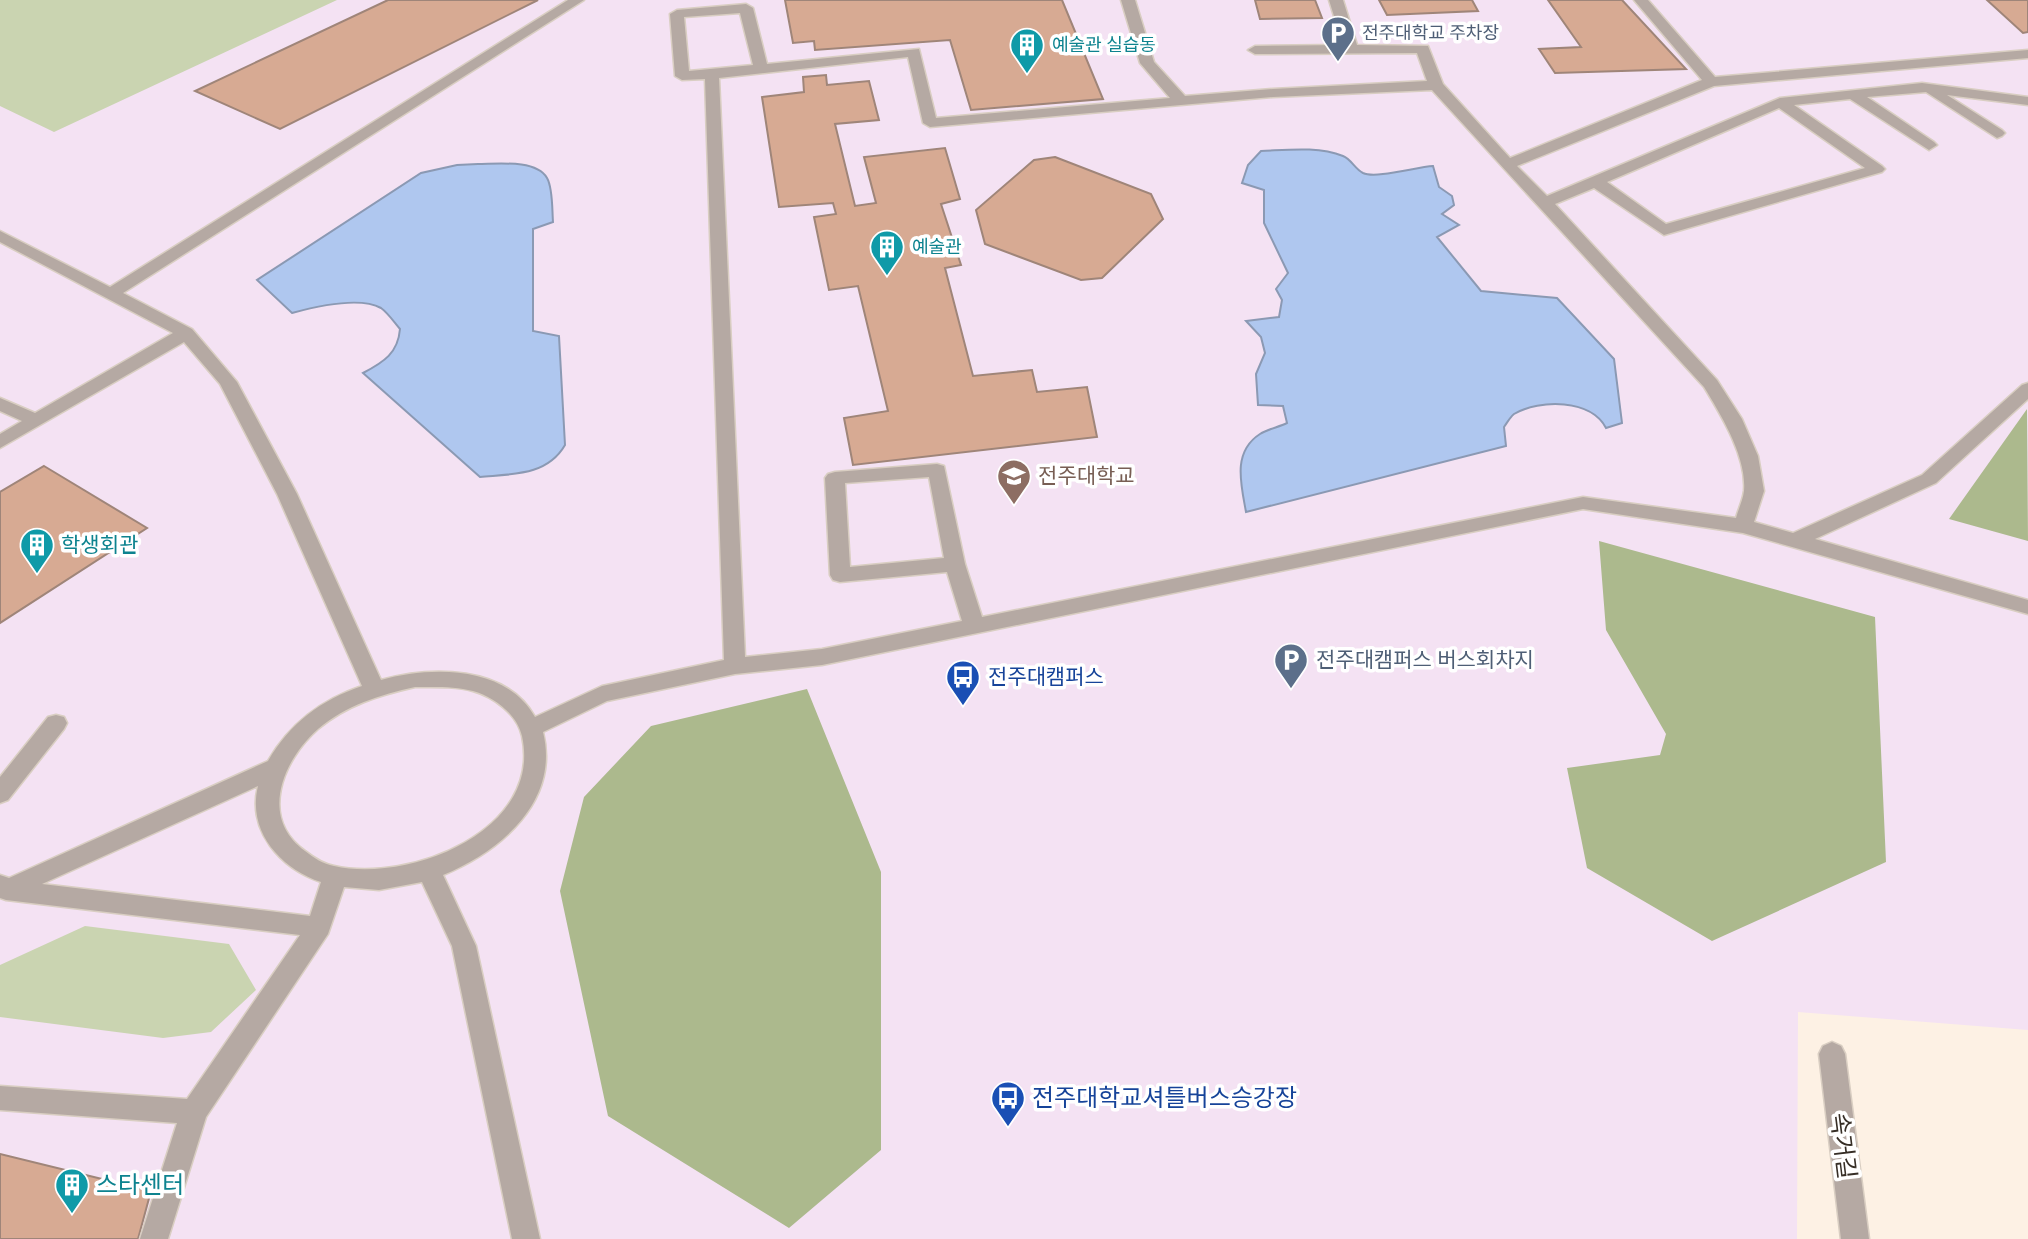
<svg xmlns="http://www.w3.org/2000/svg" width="2028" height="1239" font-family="'Times New Roman','Noto Sans KR',serif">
<rect width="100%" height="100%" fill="#fdf1e4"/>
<path fill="#f4e2f3" d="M0 0H2028V1030L1798 1012 1797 1239H0Z"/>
<path fill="#cad4b1" d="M0 0H337L54 132 0 106Z
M85 926 229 944 256 990 211 1032 163 1038 0 1017V965Z"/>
<path fill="#acb98d" d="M2027 409 2028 541 1949 519Z
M1599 541 1875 617 1886 862 1712 941 1587 868 1567 768 1660 755 1666 734 1606 630Z
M807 689 881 872V1150L789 1228 608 1116 560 891 584 797 651 726Z"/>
<path fill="#afc7ef" stroke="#8b99b3" stroke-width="2" d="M1261 151C1287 150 1318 146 1343 156 1351 159 1355 169 1363 173 1376 179 1416 167 1433 166L1439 187 1452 196 1454 205 1442 214 1459 225 1437 237 1481 291 1557 298 1614 359 1622 423 1606 428C1591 399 1540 399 1514 414 1510 417 1507 423 1504 427L1506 446 1246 512C1241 484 1232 452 1260 434 1268 429 1279 427 1287 423L1283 406 1258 405 1256 374 1265 353 1261 337 1246 321 1279 317 1282 300 1276 289 1288 273 1264 223V190L1242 183 1248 165Z
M478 164C496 164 536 159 547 178 553 188 552 210 553 222L533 229V331L559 336 565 445C547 476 512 474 480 477L363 373C384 362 398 353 400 329 394 322 388 313 381 308 359 296 314 307 292 313L257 280 421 173 457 165Z"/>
<path fill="#d7aa93" stroke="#9f8579" stroke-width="2" d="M388 0H538L280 129 195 91Z
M785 0H1062L1103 99 971 110 950 40 815 50 814 41 793 43Z
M1255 0H1315L1322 18 1260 19Z
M1379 0H1472L1478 11 1387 15Z
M1548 0H1622L1686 69 1555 73 1539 49 1581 47Z
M1987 0H2028V32L2023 33Z
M826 75 827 85 869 81 879 120 835 124 855 206 876 203 864 157 945 148 960 199 941 204 961 265 945 268 973 376 1032 370 1037 392 1087 387 1097 437 853 465 844 418 888 411 858 286 829 290 814 217 836 214 833 203 779 207 762 97 804 92 803 77Z
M1055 157 1151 194 1163 219 1102 278 1081 280 985 244 976 210 1034 160Z
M44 466 147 528 0 623V492Z
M0 1154 151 1191 138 1239H0Z"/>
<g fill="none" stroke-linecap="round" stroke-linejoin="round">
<g stroke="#d9cec2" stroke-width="3">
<path id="minor" d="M568 0H584L123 293 192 329 237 382 297 494 381 680C431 666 506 665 535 717L602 686 724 660 705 79 682 80 675 76 670 14 677 10 746 4 753 8 767 64 919 49 936 118 1170 98 1140 63 1121 0H1135L1154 62 1185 96 1273 89 1427 81 1417 53 1255 54 1248 50 1255 46 1343 45 1329 0H1343L1357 45 1428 46 1443 84 1510 158 1702 80 1634 0H1648L1715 77 2028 50V58L1714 86 1517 166 1547 196 1780 98 1922 83 2028 97V105L1947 95 2002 130 2005 133 2002 136 1997 138 1926 92 1867 97 1934 142 1937 145 1929 150 1850 99 1794 105 1882 166 1885 169 1882 172 1664 235 1594 188 1555 204 1717 380 1742 419 1758 456 1764 491 1754 522 1793 533 1922 475 2022 385 2028 383V399L1936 483 1815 539 2028 600V614L1743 533 1583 509 822 665 735 674 607 701 543 732C560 801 501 851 443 875L476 946 540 1239H512L452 946 422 882 379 890 344 887 328 934 206 1117 168 1239H140L177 1123 0 1110V1086L187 1099 300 935 6 900 0 898V875L9 878 268 761C290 723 321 700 362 686L277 494 220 384 184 342 0 448V434L22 421 0 411V398L35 413 173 333 0 242V231L110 287ZM740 13 753 65 689 71 684 17ZM908 57 923 123 930 127 1273 97 1432 90 1704 387C1721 415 1747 457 1744 491 1743 500 1738 510 1736 518L1583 497 982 617 965 564 944 466 937 464 835 472 828 474 825 478 830 575 833 580 840 582 947 572 962 621 822 649 745 657 719 78ZM1779 108 1865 168 1666 224 1607 182ZM929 477 944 558 850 567 845 483ZM415 687C434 687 455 686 473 691 494 697 517 714 522 736 543 831 409 883 334 866 323 864 314 858 305 851 259 818 282 761 318 729 346 705 380 695 415 687ZM258 786C247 831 280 868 321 882L310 916 42 884Z
M56 715 64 717 67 723 64 729 8 800 0 803V777L48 717Z
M1832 1042 1841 1046 1845 1054 1869 1239H1841L1819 1054 1823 1046Z"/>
</g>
<use href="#minor" fill="#b5a9a3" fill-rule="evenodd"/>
</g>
<defs>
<g id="parking-pin" transform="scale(1.75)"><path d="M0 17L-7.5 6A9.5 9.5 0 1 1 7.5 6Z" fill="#5c6f8a" stroke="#fff"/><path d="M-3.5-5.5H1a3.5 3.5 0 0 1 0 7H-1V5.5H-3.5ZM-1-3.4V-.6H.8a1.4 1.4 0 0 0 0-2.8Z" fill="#fff"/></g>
<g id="building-pin" transform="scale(1.75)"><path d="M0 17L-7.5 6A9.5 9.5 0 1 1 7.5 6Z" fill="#0f9aa8" stroke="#fff"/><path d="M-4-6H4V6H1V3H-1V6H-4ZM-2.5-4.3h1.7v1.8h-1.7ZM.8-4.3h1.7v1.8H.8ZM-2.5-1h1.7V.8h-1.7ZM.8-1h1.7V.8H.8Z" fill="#fff"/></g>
<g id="university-pin" transform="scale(1.75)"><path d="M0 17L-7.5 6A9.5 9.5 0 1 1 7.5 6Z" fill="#8d6e63" stroke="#fff"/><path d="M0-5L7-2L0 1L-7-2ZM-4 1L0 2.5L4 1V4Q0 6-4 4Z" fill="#fff"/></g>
<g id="bus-pin" transform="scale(1.75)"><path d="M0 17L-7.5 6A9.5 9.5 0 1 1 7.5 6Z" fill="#1a4fb4" stroke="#fff"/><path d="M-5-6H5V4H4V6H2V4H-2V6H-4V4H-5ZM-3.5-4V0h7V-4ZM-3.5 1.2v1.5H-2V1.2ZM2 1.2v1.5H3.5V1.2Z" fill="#fff"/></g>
</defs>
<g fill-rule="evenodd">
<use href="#parking-pin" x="1338" y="33"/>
<use href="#building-pin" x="1027" y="45"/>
<use href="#building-pin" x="887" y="247"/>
<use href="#university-pin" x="1014" y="476"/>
<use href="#building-pin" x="37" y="545"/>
<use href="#parking-pin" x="1291" y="660"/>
<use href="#bus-pin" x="963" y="677"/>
<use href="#bus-pin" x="1008" y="1098"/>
<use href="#building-pin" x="72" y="1185"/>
</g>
<g text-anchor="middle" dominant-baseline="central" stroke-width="7" stroke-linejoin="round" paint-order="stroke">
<g font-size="18" fill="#4e5e75" stroke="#fff" text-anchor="start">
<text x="1362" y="33">전주대학교 주차장</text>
</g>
<g font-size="18" fill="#0d838f" stroke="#fff" text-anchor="start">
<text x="1052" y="45">예술관 실습동</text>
<text x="912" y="247">예술관</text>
</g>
<g font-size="21" fill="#785e54" stroke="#fff" text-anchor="start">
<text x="1038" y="476">전주대학교</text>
</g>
<g font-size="21" fill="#0d838f" stroke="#fff" text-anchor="start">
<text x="61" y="545">학생회관</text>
</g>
<g font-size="21" fill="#4e5e75" stroke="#fff" text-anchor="start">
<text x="1316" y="660">전주대캠퍼스 버스회차지</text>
</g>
<g font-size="21" fill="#164399" stroke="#fff" text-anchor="start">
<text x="988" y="677">전주대캠퍼스</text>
</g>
<g font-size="24" fill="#164399" stroke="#fff" text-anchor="start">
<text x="1032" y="1098">전주대학교셔틀버스승강장</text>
</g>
<g font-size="24" fill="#362e26" stroke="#fff">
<text transform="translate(1843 1146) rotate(83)">속거길</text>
</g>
<g font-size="24" fill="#0d838f" stroke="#fff" text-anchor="start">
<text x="96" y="1185">스타센터</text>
</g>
</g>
</svg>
